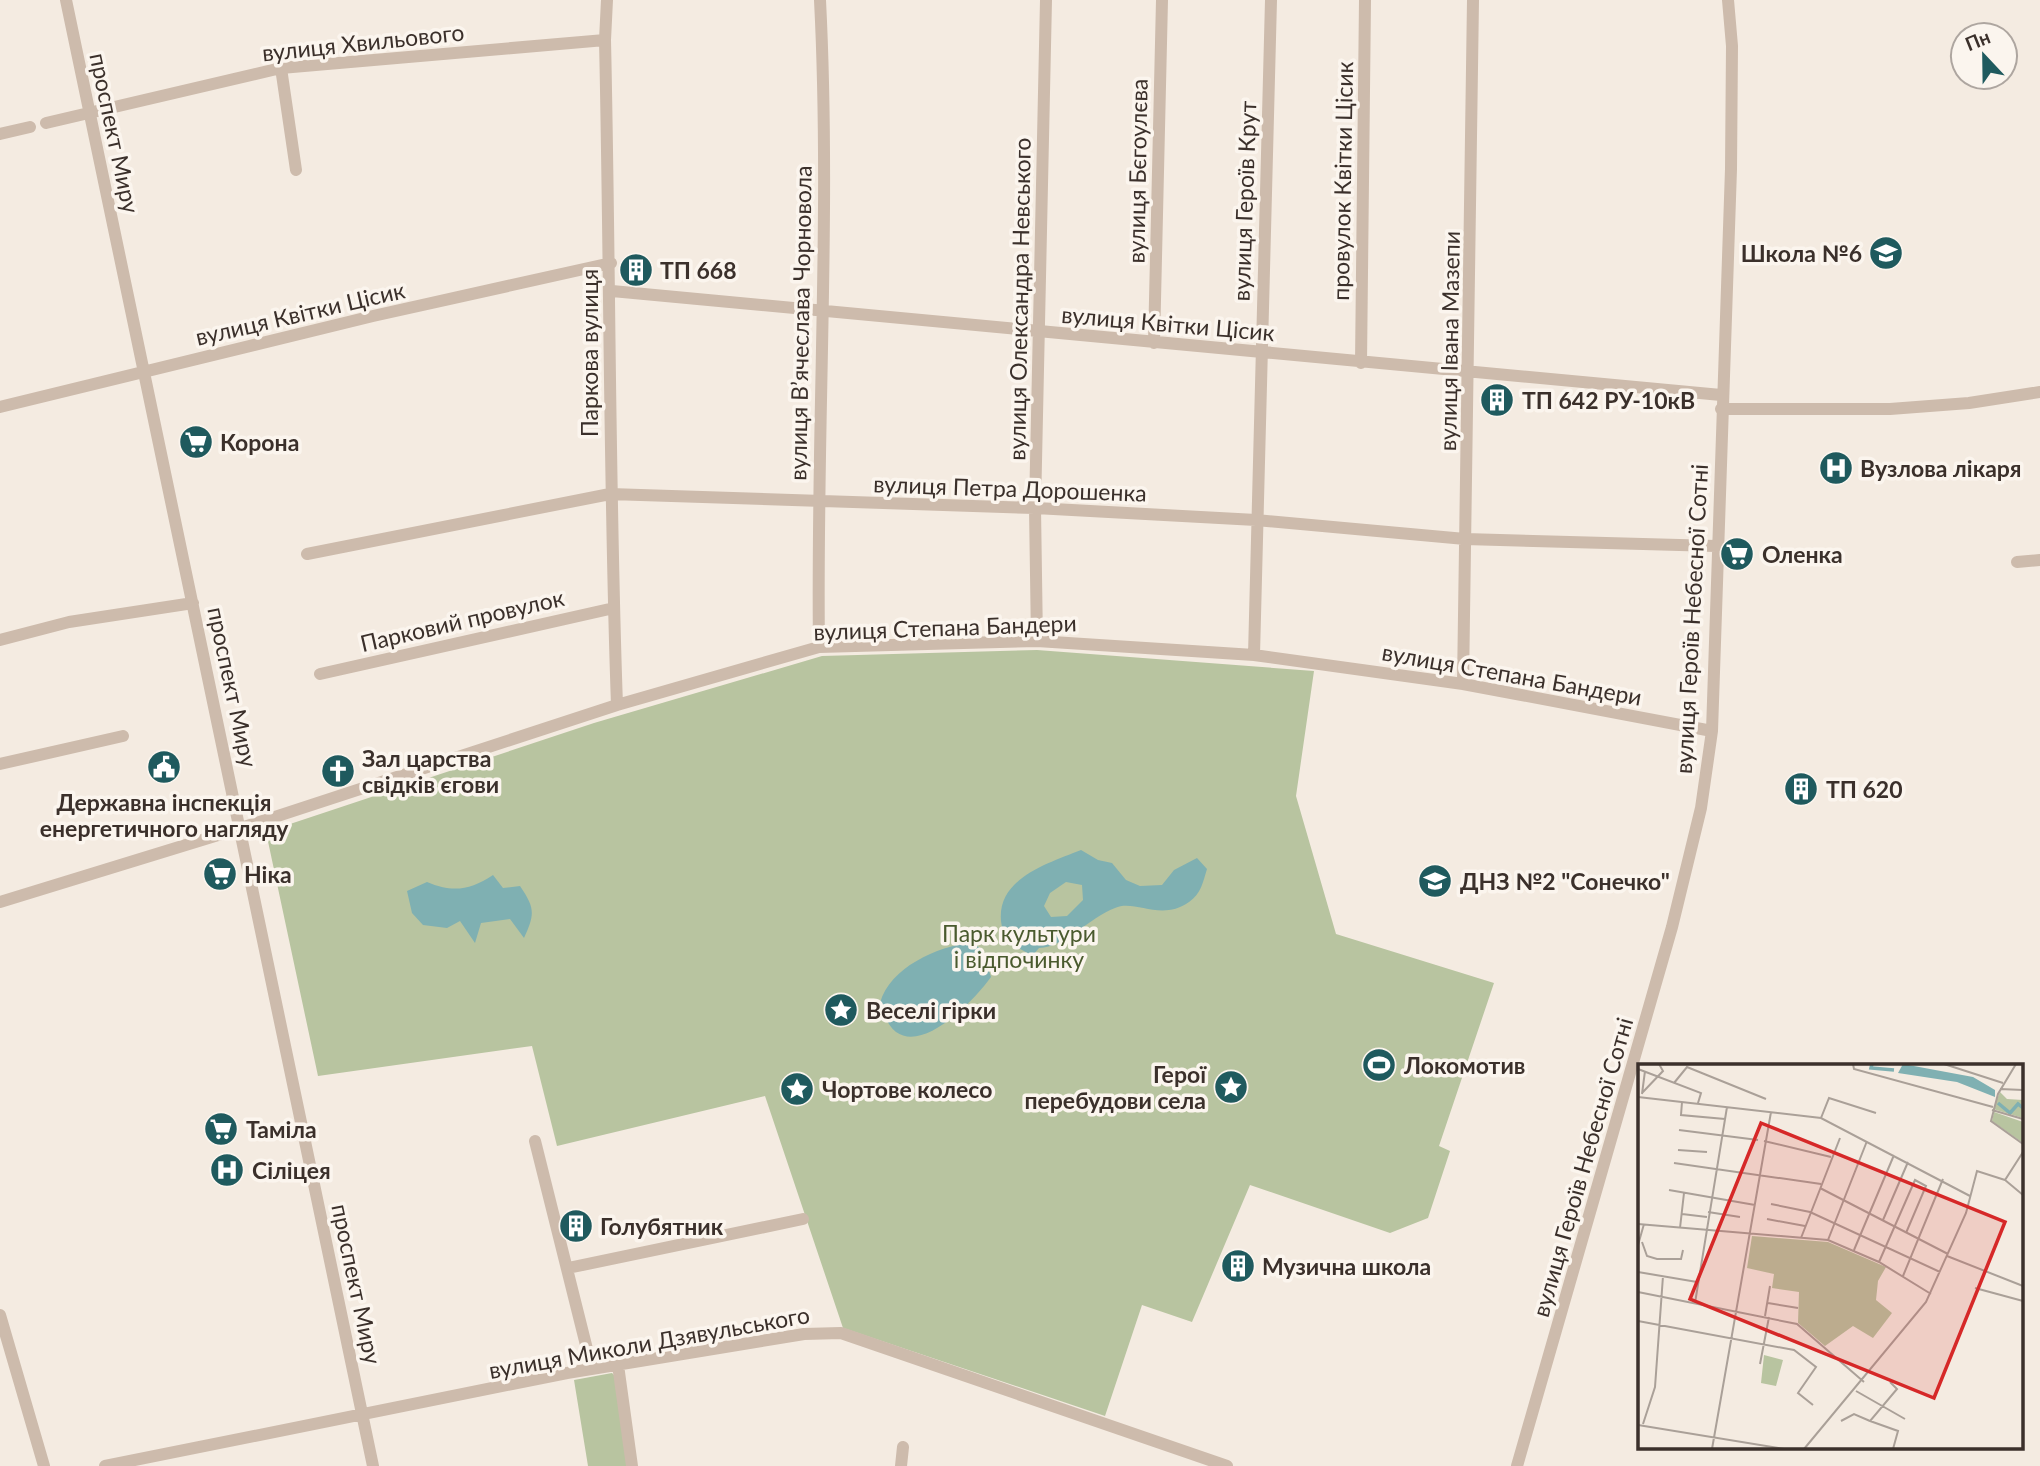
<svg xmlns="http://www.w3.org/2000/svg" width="2040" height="1466" font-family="Lato,sans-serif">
<rect width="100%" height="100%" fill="#f4ebe1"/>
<path fill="#b8c4a0" d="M1037 650 1314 671 1296 796 1336 934 1494 983 1439 1146 1450 1151 1428 1218 1390 1233 1250 1185 1192 1322 1142 1305 1105 1416 843 1328 765 1096 557 1146 532 1046 318 1076 266 832 594 723 822 656Z
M612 1373 618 1379 629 1466H588L574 1380Z"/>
<path fill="#7fb0b2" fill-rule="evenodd" d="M1081 850 1098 860 1112 863 1126 880 1140 886 1162 885 1174 870 1197 858 1207 869C1203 882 1201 894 1189 902 1161 922 1135 899 1115 908 1089 918 1065 947 1039 948L1032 956C1025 951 1014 947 1008 941 1003 935 1002 928 1001 921 997 878 1049 863 1081 850ZM1066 882 1082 885 1083 900 1067 916 1051 917 1044 906 1050 893Z
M493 875 503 888 520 886C535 908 535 914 524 938L510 919 481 923 475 943 460 921 447 928 423 925 412 913 407 891 427 882C453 893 470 890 493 875Z
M972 942 982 950 991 977C976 998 925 1053 896 1032 887 1025 883 1012 880 1003 890 967 937 947 972 942Z"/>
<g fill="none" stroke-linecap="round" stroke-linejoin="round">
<path stroke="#cdbbac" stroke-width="12" d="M66 0 373 1466
M607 0 605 40C610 262 609 484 617 705
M281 68 296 170
M46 123 281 68 605 40
M0 134 30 127
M612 291 1721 395
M1154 343 1162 0
M1361 363 1365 0
M0 407 373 316 611 263
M1721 409H1890L1969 403 2040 392
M307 554 610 494 1035 508 1256 520 1465 539 1716 546
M2017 562 2040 560
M0 640 69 622 193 603
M1037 641 1035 508 1046 0
M819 647C816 431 831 216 820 0
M1254 655 1271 0
M320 674 614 608
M1463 684 1473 0
M0 764 123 736
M0 902 241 828 617 705 819 647 1037 641 1254 655 1463 684 1712 731
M535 1141 592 1369
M568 1268 803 1219
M0 1315 44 1466
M618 1365 632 1466
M105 1466 567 1373 804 1334 841 1333 1227 1466
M901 1466 903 1447
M1517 1466 1672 927 1701 808 1712 731 1731 169 1732 46 1728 0"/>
</g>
<defs>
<g id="school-disc" transform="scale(1.75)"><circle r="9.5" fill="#1f5a5e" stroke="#fbf5ee"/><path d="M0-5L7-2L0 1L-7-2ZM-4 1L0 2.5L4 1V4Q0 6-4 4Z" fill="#fff"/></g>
<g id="building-disc" transform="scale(1.75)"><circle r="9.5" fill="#1f5a5e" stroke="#fbf5ee"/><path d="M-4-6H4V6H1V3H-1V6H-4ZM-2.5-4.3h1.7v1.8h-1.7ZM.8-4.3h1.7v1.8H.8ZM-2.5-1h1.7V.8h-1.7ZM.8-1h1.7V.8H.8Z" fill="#fff"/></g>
<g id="supermarket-disc" transform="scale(1.75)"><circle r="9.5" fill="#1f5a5e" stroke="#fbf5ee"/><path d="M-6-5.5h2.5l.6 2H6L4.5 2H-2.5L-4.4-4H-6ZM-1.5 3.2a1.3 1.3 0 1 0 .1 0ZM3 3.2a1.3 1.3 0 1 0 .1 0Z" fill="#fff"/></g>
<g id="hospital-disc" transform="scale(1.75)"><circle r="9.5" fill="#1f5a5e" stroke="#fbf5ee"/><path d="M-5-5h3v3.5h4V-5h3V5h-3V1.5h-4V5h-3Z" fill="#fff"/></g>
<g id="civic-disc" transform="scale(1.75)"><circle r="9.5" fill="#1f5a5e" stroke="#fbf5ee"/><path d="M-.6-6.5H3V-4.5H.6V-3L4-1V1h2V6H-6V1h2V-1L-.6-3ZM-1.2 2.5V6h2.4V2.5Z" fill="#fff"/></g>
<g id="church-disc" transform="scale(1.75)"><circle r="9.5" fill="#1f5a5e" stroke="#fbf5ee"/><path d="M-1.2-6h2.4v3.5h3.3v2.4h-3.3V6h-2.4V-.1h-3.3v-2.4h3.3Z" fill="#fff"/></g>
<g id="sight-disc" transform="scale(1.75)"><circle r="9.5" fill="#1f5a5e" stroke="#fbf5ee"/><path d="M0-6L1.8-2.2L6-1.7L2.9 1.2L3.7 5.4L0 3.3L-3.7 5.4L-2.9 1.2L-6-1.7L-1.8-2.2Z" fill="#fff"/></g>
<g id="stadium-disc" transform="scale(1.75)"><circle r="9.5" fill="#1f5a5e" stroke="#fbf5ee"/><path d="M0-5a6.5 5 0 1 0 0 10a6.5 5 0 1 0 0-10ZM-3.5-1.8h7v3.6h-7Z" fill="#fff"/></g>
</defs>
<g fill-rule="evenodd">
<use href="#school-disc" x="1886" y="253"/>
<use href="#building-disc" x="636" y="270"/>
<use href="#building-disc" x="1497" y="400"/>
<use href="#supermarket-disc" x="196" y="442"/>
<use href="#hospital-disc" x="1836" y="468"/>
<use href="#supermarket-disc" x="1737" y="554"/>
<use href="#civic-disc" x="164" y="767"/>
<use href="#church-disc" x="338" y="771"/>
<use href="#building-disc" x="1801" y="789"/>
<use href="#supermarket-disc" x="220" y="874"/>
<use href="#school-disc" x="1435" y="881"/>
<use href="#sight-disc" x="841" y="1010"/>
<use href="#stadium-disc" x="1379" y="1065"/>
<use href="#sight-disc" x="1231" y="1087"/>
<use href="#sight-disc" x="797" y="1089"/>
<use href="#supermarket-disc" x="221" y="1129"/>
<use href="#hospital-disc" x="227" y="1170"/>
<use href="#building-disc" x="576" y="1226"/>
<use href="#building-disc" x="1238" y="1266"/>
</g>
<g text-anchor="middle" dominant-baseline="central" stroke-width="7" stroke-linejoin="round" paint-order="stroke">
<g font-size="23" fill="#3b302b" stroke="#fbf5ee">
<text transform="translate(363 42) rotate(-6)">вулиця Хвильового</text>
<text transform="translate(115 133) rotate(78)">проспект Миру</text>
<text transform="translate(1137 171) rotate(-89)">вулиця Бєгоулєва</text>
<text transform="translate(1342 181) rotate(-89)">провулок Квітки Цісик</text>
<text transform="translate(1244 201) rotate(-88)">вулиця Героїв Крут</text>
<text transform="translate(1019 299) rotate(-89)">вулиця Олександра Невського</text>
<text transform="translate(300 313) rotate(-13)">вулиця Квітки Цісик</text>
<text transform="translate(800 323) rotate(-89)">вулиця Вʼячеслава Чорновола</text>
<text transform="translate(1168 323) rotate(5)">вулиця Квітки Цісик</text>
<text transform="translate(1449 341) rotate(-89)">вулиця Івана Мазепи</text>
<text transform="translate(589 353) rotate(-90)">Паркова вулиця</text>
<text transform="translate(1010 488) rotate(2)">вулиця Петра Дорошенка</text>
<text transform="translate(1691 619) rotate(-87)">вулиця Героїв Небесної Сотні</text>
<text transform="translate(462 620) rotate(-13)">Парковий провулок</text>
<text transform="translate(945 627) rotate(-2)">вулиця Степана Бандери</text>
<text transform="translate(1512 674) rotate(10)">вулиця Степана Бандери</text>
<text transform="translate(233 687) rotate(78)">проспект Миру</text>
<text transform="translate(1582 1167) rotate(-74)">вулиця Героїв Небесної Сотні</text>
<text transform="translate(357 1284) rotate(78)">проспект Миру</text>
<text transform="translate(649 1342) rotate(-10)">вулиця Миколи Дзявульського</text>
</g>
<g font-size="23" font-weight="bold" fill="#3b302b" stroke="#fbf5ee" text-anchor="start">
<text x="1862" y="253" text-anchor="end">Школа №6</text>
<text x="660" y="270">ТП 668</text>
<text x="1522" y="400">ТП 642 РУ-10кВ</text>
<text x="220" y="442">Корона</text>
<text x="1860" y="468">Вузлова лікаря</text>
<text x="1762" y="554">Оленка</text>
<text x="362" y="758">Зал царства<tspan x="362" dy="26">свідків єгови</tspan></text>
<text x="1826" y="789">ТП 620</text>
<text x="164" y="802" text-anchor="middle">Державна інспекція<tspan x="164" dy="26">енергетичного нагляду</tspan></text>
<text x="244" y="874">Ніка</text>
<text x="1460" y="881">ДНЗ №2 "Сонечко"</text>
<text x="866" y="1010">Веселі гірки</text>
<text x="1404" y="1065">Локомотив</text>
<text x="1206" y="1074" text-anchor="end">Герої<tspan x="1206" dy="26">перебудови села</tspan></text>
<text x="822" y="1089">Чортове колесо</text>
<text x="246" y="1129">Таміла</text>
<text x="252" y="1170">Сіліцея</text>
<text x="600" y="1226">Голубятник</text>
<text x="1262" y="1266">Музична школа</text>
</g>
<g font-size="23" fill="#4a5a2e" stroke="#fbf5ee">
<text x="1019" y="933">Парк культури<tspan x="1019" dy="26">і відпочинку</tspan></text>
</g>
</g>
<g transform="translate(1638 1064)">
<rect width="385" height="385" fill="#f4ebe1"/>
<path d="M362 28 369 35 385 36V54L355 45ZM356 48 385 58V79L354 57ZM114 172 190 178 248 203 240 217 238 236 254 249 235 274 215 262 187 282 160 259 161 228 134 224 136 210 109 204ZM126 291 145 296 138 322 123 319Z" fill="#b8c4a0"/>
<path d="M265 0 335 13 357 26V33L319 18 260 9Z" fill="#7fb0b2"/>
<path fill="none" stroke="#7fb0b2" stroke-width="3.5" d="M234 0 233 4 256 6M360 39 372 49 380 40 385 44"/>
<path fill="none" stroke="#aaa098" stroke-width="2" d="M215 0 216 5 355 43M306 0 365 19M378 0 360 30 353 57 385 80M0 5 63 29 60 39M36 19 49 3 128 35M362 25 385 26M4 29 25 7 21 0M4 30 7 7M0 33 183 54 332 132M44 38 43 51 87 55M354 46 385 55M183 54 191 34 238 49M41 66 120 76M126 77 193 93M40 86 69 88M36 99 183 120M367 116 385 131M182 124 310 190M31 126 117 141M133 140 172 148 302 208M70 148 102 153M44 150 69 153M129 155 167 162M245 156 270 98M0 160 190 176 241 198 293 230M42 164 46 129M163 174 202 74M190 176 229 77M4 178 9 192 19 195H43L45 186M0 181 6 160M216 186 256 91M309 192 385 222M241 198 277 116 288 122 268 169M0 208 59 218M265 212 305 115M337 224 385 237M0 228 159 260 226 318M57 239 89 43M130 239 160 244M127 252 132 222M0 257 156 286 178 303 160 329 175 341M122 300 131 253M252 318 259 325 232 357 260 367 255 385M218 327 267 355M203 357 216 350 232 357M5 360 17 323 25 212M0 361 146 385M74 385 133 48M166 385 288 238 328 149 339 107 367 116 385 88"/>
<path fill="#d62828" fill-opacity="0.15" stroke="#d62828" stroke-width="3.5" d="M123 59 367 158 296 334 52 235Z"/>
<rect width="385" height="385" fill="none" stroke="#3b302b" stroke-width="3.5"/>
</g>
<g transform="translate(1984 56) rotate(338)"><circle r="33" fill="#fbf5ee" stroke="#aea6a0" stroke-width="2"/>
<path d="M0-5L12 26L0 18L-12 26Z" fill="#1f5a5e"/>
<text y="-10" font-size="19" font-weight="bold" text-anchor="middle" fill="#3b302b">Пн</text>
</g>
</svg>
